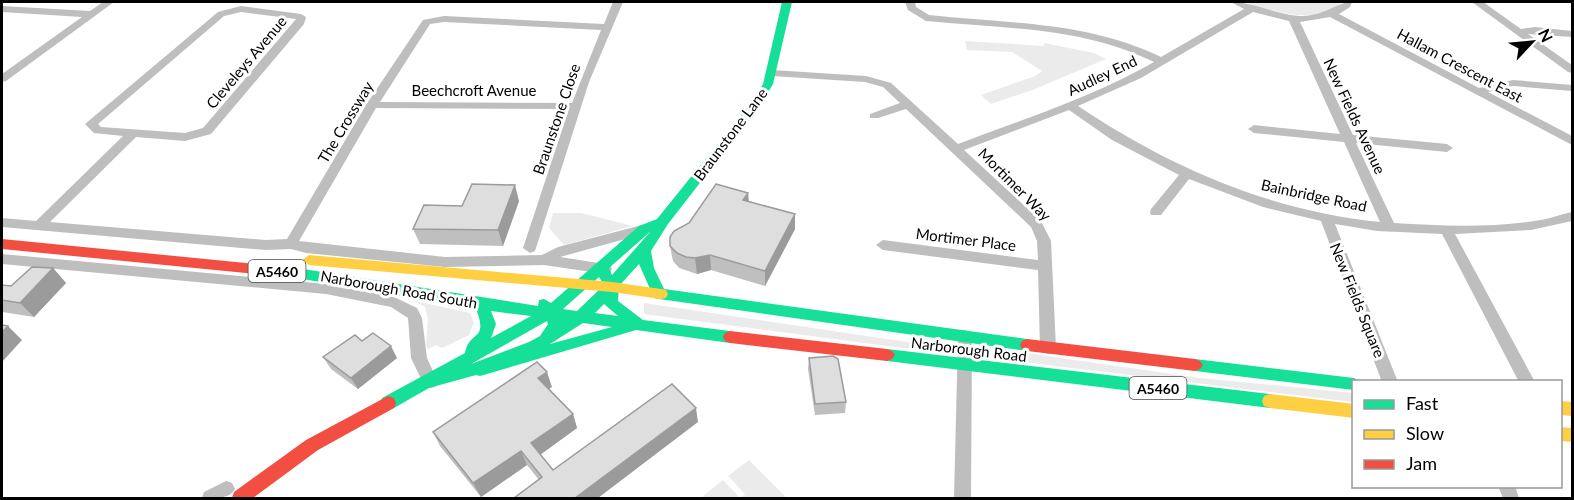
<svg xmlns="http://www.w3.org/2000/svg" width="1574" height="500" font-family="Lato,sans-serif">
<rect width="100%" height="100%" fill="#fff"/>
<path fill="#ebebeb" d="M1246 2H1341C1324 27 1268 11 1246 2Z
M965 41 1044 46V43L1094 53 1106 59 1035 89 991 104 981 95 1035 76 1042 71 1012 52 967 50Z
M553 213H581L633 226 564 245 549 228Z
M415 301 470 313 474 322 469 335 442 348 436 345 428 349 426 346 428 319 425 307Z
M644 303 941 347 944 351 941 353 644 314Z
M1026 353 1200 378 1353 393V402L1013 361Z
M749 460 787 498 702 497 723 480 740 498 745 494 728 476Z"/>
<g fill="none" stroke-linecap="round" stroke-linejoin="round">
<path fill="#bebebe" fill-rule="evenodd" d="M103 2H114L6 81 2 82V74L82 17 2 12V6L90 11Z
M613 2H623L589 82 535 251 530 253 523 248 569 109 376 108 299 241 445 257 542 255 558 247 642 225 647 227 649 230 647 233 560 257 605 264 610 265 612 269 610 273 605 274 544 265 445 267 306 253 291 249 266 250 2 227V218L36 221 123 136 94 133 85 124 218 12 241 6 301 14 306 17 304 24 211 134 185 141 136 137 50 222 266 240 287 239 366 105 423 20 444 16 604 24ZM241 12 296 19 203 128 185 133 101 127 98 124 224 16ZM444 22 601 30 572 103 380 102 430 24Z
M905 2H915L916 7 929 15C1010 24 1086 21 1161 57L1244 9 1231 2C1256 2 1277 16 1304 16 1325 15 1338 2 1352 2L1350 7 1339 14 1479 88 1513 80 1572 85V91L1513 86 1488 92 1572 136V145L1330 17 1300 22 1353 135 1447 144 1453 148 1447 152 1356 143 1394 223C1442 226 1493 228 1541 220 1552 218 1562 214 1572 212V221L1531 230 1455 234 1535 382H1519L1442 234 1377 231 1335 224 1398 382H1382L1321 221 1263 207 1189 179 1161 215H1151L1150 212 1151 209 1179 175 1112 140 1069 110 964 150 1041 221 1051 241 1056 348 1053 352 1048 354 1043 352 1040 348 1038 270 883 250 876 245 883 240 1038 260 1037 241 1031 227 906 109 878 118H870V114L900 103 883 87 865 82 772 76 767 73 772 70 866 76 891 83 958 144C1024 119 1093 97 1154 62 1080 26 1005 29 926 21L908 10ZM1253 12 1289 21 1340 134 1254 125 1248 129 1254 133 1344 142 1380 222C1270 211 1169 167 1078 106L1141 78Z
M1472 2H1483L1521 29 1535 27 1572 31V37L1528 34 1572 65V73L1568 72Z
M2 254 326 284 394 297 417 308 422 318 427 358 438 382 435 387 430 388 425 387 411 358 408 318 391 307 326 294 2 264Z
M965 330 970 332 972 336 971 498H954L958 336 960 332Z
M226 481 232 483 235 489C229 500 214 498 202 498L204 492Z
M1498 486H1515L1519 498H1503Z"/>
<path fill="#16e098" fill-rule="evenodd" d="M782 2H792L773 84 762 103 668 224 651 251 654 268 664 289 1027 339 1032 341 1034 345 1032 349 1027 351 659 299 654 298 639 264 619 286 618 301 643 320 730 331 735 333 737 337 735 341 730 343 636 330 480 376 476 375 429 388 394 408 388 410 382 408 380 403 382 398 465 353C469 330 489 342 476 309L297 278 292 277 290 273 292 269 297 268 538 306 539 300 544 299 551 303 639 226 657 219 753 100 763 84ZM651 231 612 275 609 268ZM599 277 604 285 577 311 563 309ZM604 304 618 316 595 313ZM491 311 531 316 491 338 496 324ZM547 321 548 324 540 336 529 342 471 364ZM583 323 612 327 550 344Z
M887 349 1270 394 1276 396 1278 401 1276 406 1270 408 887 361 882 359 879 355 882 351Z
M1195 359 1354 378 1361 382H1354V390L1195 371 1190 369 1187 365 1190 361Z"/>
<path fill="#ffcf43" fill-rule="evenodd" d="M309 255 612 282 661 289 666 290 668 294 666 298 661 299 612 292 309 265 302 260Z
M1270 394 1354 404V418L1270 408 1264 406 1262 401 1264 396Z
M1560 401 1572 402V416L1560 415Z
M1560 427 1572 428V442L1560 441Z"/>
<path fill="#f24e42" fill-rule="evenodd" d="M2 239 297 268 302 269 304 273 302 277 297 278 2 249Z
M730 331 887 349 892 351 895 355 892 359 887 361 730 343 725 341 723 337 725 333Z
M1027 339 1195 359 1200 361 1203 365 1200 369 1195 371 1027 351 1022 349 1020 345 1022 341Z
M388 396 394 398 396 403 394 408 318 450 253 498H232L234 492 306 440Z"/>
</g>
<path fill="#bfbfbf" d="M748 193 749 202 795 214V229L765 286 711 270 697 274 679 268 673 261 670 246Z
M519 201 503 246 420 244 413 229 462 206Z
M53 268 66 283 34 317 2 312V285L11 286Z
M362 341 397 358 358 389 331 369 323 357Z
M809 358 846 402 845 413 815 415 808 369Z
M552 387 549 389 573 414 577 428 540 455 553 470 698 422 539 480 527 465 481 497 440 446 433 432Z"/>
<path fill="#9b9b9b" d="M515 185 519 201 503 246 498 230Z
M748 193 749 208 743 200Z
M795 214V229L765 286V271Z
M710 255 711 270 697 274 695 258Z
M53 268 66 283 34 317 20 303Z
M8 326 22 340 2 362V332Z
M391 346 397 358 358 389 351 378Z
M547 372 552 387 543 393 538 378Z
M696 408 698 422 598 498H575Z
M573 414 577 428 537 457 531 443Z
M521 451 527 465 481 497 473 483Z"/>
<path fill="#dedede" stroke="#9b9b9b" stroke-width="1.5" d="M472 184 515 185 498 230 413 229 424 205 462 206Z
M716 184 748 193 743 200 795 214 765 271 710 255 695 258 686 257 677 253 670 246V237L674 231 689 223Z
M32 267 53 268 20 303 2 300V285L11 286Z
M2 325 8 326 2 332Z
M373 333 391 346 351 378 323 357 355 335 362 341Z
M833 356 838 359 846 402 815 404 809 358Z
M537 362 547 372 538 378 573 414 531 443 553 470 672 384 696 408 575 498H514L542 477 521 451 473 483 433 432Z"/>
<g text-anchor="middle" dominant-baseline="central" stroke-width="6" stroke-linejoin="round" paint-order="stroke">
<g fill="#fff" stroke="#4c4c4c" stroke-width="1.5">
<rect x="248.5" y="260" width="57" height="22" rx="4.5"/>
<rect x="1129.5" y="377" width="57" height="22" rx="4.5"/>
</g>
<g font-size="14" font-weight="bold" fill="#000">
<text x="277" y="271">A5460</text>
<text x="1158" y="388">A5460</text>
</g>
<g font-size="15" fill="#000" stroke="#fff">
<text transform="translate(246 62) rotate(-50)">Cleveleys Avenue</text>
<text transform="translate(1460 65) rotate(28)">Hallam Crescent East</text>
<text transform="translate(1102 75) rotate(-25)">Audley End</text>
<text x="474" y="90">Beechcroft Avenue</text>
<text transform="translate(1355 116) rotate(65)">New Fields Avenue</text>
<text transform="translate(556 119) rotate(-71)">Braunstone Close</text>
<text transform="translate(345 122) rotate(-59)">The Crossway</text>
<text transform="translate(730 134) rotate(-53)">Braunstone Lane</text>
<text transform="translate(1015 184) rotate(45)">Mortimer Way</text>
<text transform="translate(1314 195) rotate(12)">Bainbridge Road</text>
<text transform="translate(966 239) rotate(7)">Mortimer Place</text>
<text transform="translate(399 289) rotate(10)">Narborough Road South</text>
<text transform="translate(1358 300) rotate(68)">New Fields Square</text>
<text transform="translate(969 349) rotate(7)">Narborough Road</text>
</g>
</g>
<rect width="1574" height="500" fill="none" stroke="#000000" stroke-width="6"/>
<rect x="1352" y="380" width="210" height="108" fill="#ffffff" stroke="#999999" stroke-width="1.5"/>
<rect x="1364" y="400" width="30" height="9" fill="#16e098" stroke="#999999" stroke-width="1.5"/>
<text x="1406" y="410" font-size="18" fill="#000000">Fast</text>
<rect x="1364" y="430" width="30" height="9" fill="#ffcf43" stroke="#999999" stroke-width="1.5"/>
<text x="1406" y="440" font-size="18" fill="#000000">Slow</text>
<rect x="1364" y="460" width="30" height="9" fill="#f24e42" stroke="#999999" stroke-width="1.5"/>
<text x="1406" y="470" font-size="18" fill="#000000">Jam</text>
<g transform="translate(1532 42) rotate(64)" stroke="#ffffff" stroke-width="4.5" paint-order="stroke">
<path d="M0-4.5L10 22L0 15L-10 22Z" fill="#000000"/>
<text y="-9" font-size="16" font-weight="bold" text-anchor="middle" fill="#000000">N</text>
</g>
</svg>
